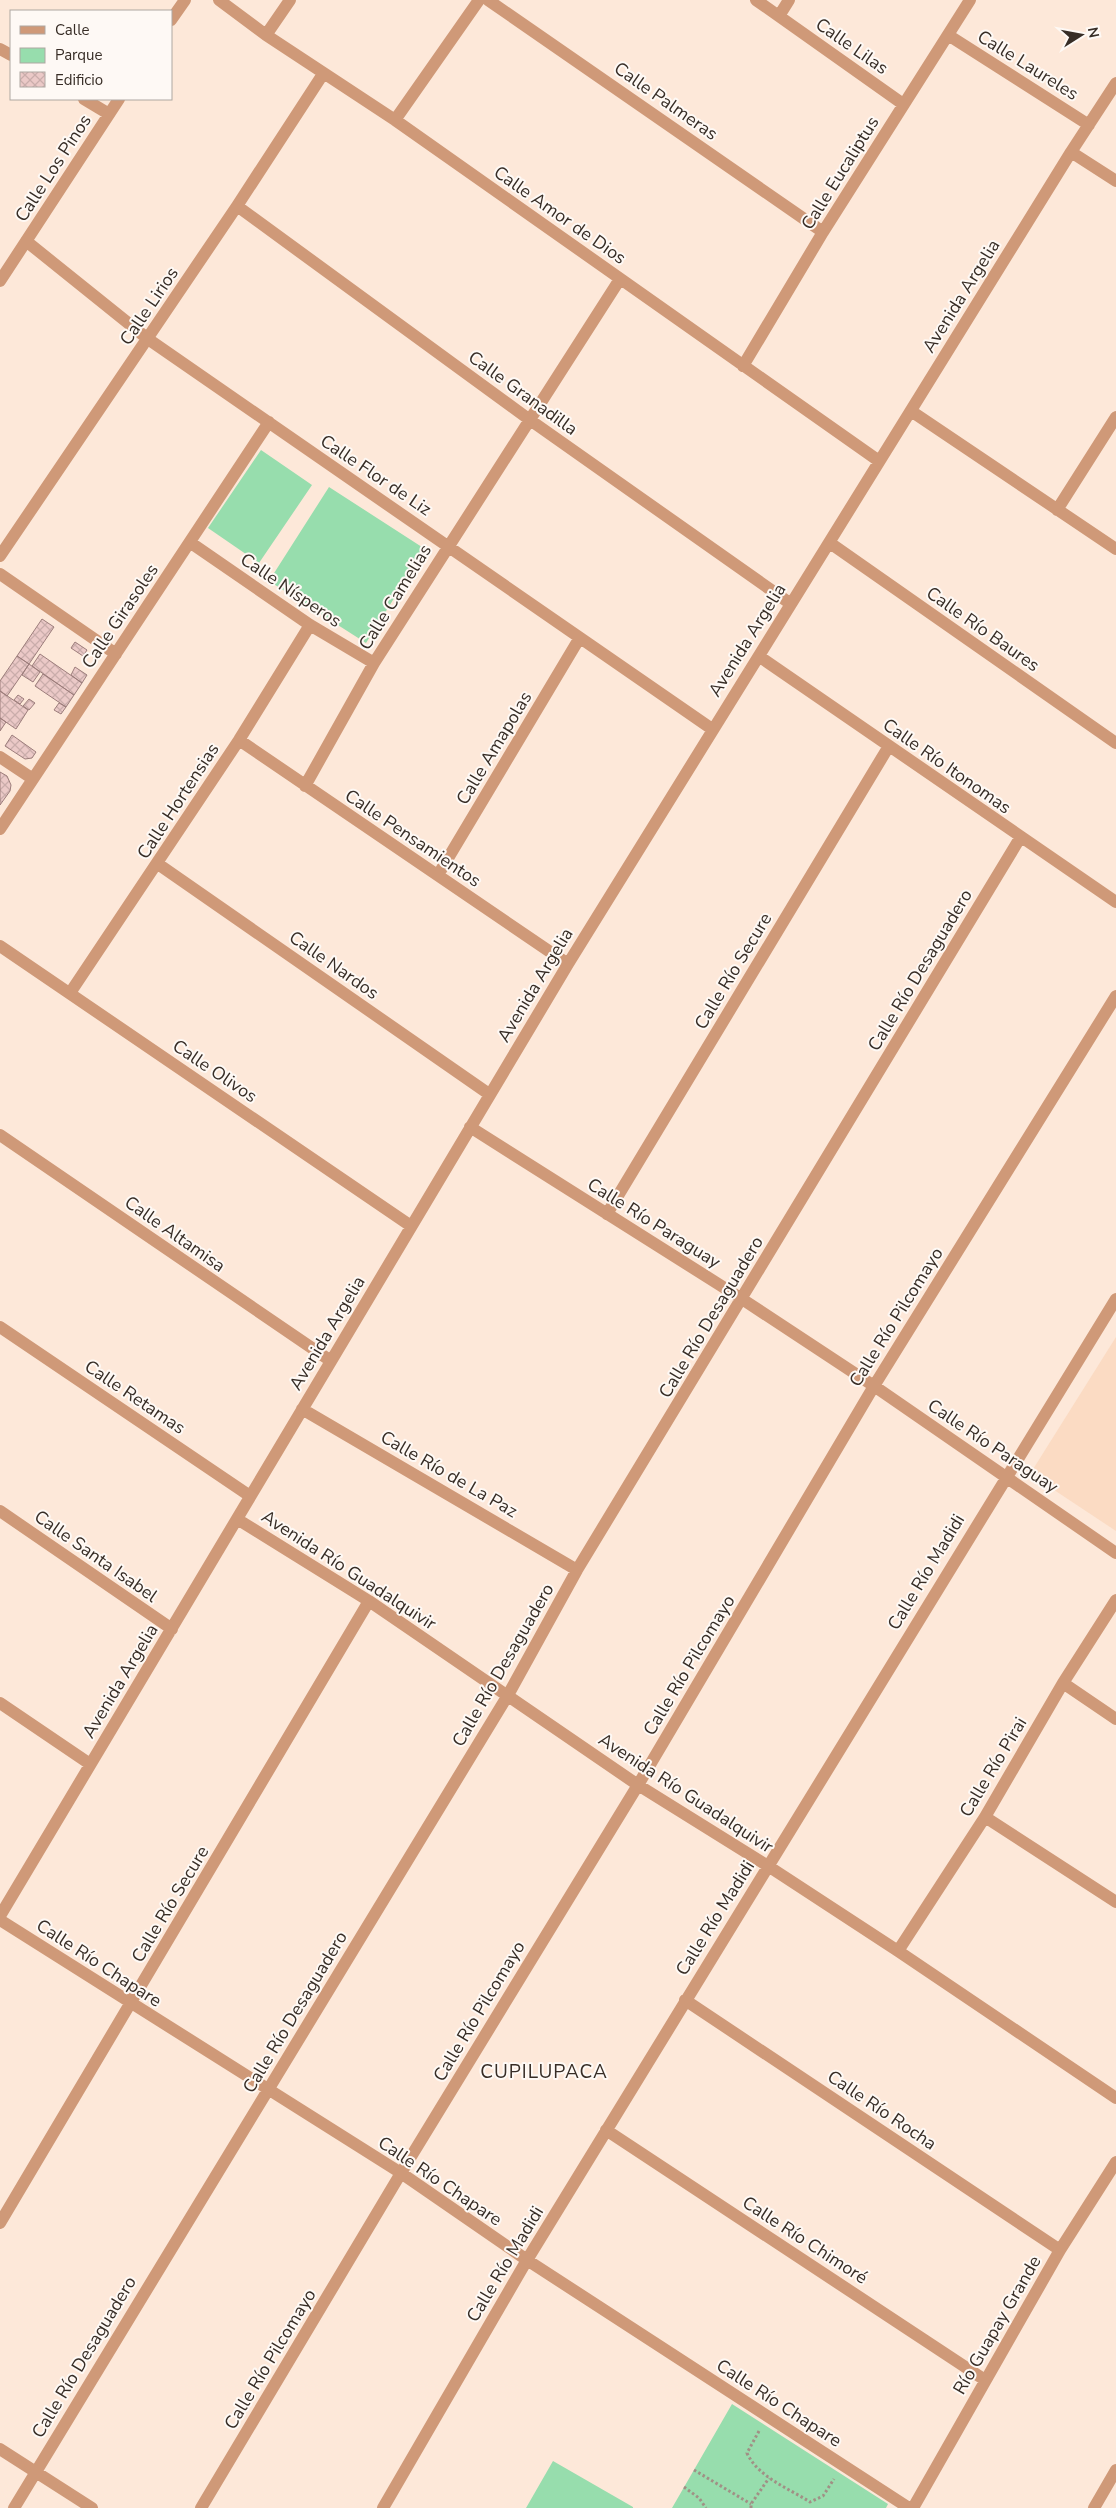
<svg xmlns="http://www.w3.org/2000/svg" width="1116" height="2508" font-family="'Nunito Sans',sans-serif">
<defs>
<pattern id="building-cross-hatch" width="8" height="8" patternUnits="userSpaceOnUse" patternTransform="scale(1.25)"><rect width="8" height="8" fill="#ebc9c7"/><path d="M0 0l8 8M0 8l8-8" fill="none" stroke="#caadab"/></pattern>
</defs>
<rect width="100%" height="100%" fill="#fde8d9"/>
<path fill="#fbdbc3" d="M1116 1337V1531L1030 1474Z"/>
<path fill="#97ddad" d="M261 450 312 485 259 563 208 528Z
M329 487 425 549 366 643 269 581Z
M732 2404 888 2504 886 2508H672Z
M553 2461 633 2507V2508H526Z"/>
<path fill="url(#building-cross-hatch)" stroke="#9c7d7b" d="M42 619 54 627 29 664 17 656Z
M75 642 87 650 83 656 71 648Z
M40 654 82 683 74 695 32 666Z
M17 656 29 664 7 696 0 691V681Z
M29 664 40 672 33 682 22 675Z
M75 667 87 675 82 683 71 675Z
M43 674 74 695 66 707 35 686Z
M0 691 28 710 16 729 0 718Z
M18 695 24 699 20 704 14 700Z
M29 699 35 703 29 710 23 706Z
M59 703 66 707 61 714 54 710Z
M0 718 6 722 0 731Z
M12 735 36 752 32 758 25 759 5 746Z
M0 772 7 776 11 785 10 791 0 805Z"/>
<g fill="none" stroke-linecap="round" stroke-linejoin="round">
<path stroke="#a09085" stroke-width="3" stroke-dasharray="2.5 2.5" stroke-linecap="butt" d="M759 2431 747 2453C758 2477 788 2488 810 2502L823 2496 834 2479
M694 2470 751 2504
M684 2487 699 2498 706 2508
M751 2508V2504L769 2478"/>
<path stroke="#cf9978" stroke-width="12" d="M219 0 266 35 395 120 879 461
M488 0 823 232
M756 0 903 104
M779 16 789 0
M171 20 185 0
M266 35 290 0
M948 35 1089 125
M0 49 11 55
M84 99 109 114
M395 120 479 0
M1071 152 1116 181
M237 206 530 420 791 604
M26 241 148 339 712 729
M0 281 119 99
M743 366 823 232 970 0
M911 411 1116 549
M1057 510 1116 417
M191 543 310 625 374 663
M830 543 1116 743
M0 556 237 206 323 74
M0 574 116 654
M760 657 1116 902
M239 740 568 964
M0 757 33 779
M305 786 374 663 620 279
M0 829 269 422
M158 864 489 1094
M438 875 579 639
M0 946 411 1226
M70 993 239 740 310 625
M470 1127 742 1299 874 1386 1116 1553
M0 1135 331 1361
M607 1214 889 746
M0 1327 250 1496
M302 1409 577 1570
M0 1511 172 1629
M237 1519 369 1601 638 1785 768 1866 898 1951 1116 2098
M1063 1683 1116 1719
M0 1703 90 1764
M985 1817 1116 1902
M0 1916 568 964 1071 152 1116 83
M0 1920 401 2173 527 2260 909 2508
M898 1951 985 1817 1063 1683 1116 1600
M685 2000 1060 2250
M606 2130 985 2380
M0 2223 369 1601
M0 2449 92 2508
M14 2508 508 1695 577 1570 1020 838
M201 2508 401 2173 638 1785 874 1386 1116 996
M383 2508 527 2260 1116 1299
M913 2508 1060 2250 1116 2162
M1094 2508 1116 2470"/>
</g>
<g text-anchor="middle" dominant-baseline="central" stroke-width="4" stroke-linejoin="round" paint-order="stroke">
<g font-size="18" fill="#372d26" stroke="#fef9f5">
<text transform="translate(852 46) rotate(35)">Calle Lilas</text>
<text transform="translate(1028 65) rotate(32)">Calle Laureles</text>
<text transform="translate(666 101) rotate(35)">Calle Palmeras</text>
<text transform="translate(53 168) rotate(-57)">Calle Los Pinos</text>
<text transform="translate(840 173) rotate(-58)">Calle Eucaliptus</text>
<text transform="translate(560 215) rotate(35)">Calle Amor de Dios</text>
<text transform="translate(961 296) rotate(-58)">Avenida Argelia</text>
<text transform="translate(149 306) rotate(-56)">Calle Lirios</text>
<text transform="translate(523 393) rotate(36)">Calle Granadilla</text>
<text transform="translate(376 475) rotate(34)">Calle Flor de Liz</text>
<text transform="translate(291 590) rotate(34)">Calle Nísperos</text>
<text transform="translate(395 597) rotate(-58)">Calle Camelias</text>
<text transform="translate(120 616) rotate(-56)">Calle Girasoles</text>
<text transform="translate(983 629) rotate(35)">Calle Río Baures</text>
<text transform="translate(747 640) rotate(-58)">Avenida Argelia</text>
<text transform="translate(494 748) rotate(-59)">Calle Amapolas</text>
<text transform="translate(947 766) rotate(35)">Calle Río Itonomas</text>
<text transform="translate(178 801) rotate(-57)">Calle Hortensias</text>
<text transform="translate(413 838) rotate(34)">Calle Pensamientos</text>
<text transform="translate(334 965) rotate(35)">Calle Nardos</text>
<text transform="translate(920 970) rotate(-59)">Calle Río Desaguadero</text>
<text transform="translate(733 971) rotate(-59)">Calle Río Secure</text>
<text transform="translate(535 985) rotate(-59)">Avenida Argelia</text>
<text transform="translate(215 1071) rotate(34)">Calle Olivos</text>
<text transform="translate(654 1223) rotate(32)">Calle Río Paraguay</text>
<text transform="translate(175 1234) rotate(35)">Calle Altamisa</text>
<text transform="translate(711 1317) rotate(-59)">Calle Río Desaguadero</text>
<text transform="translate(896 1317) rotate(-58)">Calle Río Pilcomayo</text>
<text transform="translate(327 1333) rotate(-59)">Avenida Argelia</text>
<text transform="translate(135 1397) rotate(34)">Calle Retamas</text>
<text transform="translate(993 1446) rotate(34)">Calle Río Paraguay</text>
<text transform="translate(449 1474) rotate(30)">Calle Río de La Paz</text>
<text transform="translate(96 1556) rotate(35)">Calle Santa Isabel</text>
<text transform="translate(349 1570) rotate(33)">Avenida Río Guadalquivir</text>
<text transform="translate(926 1572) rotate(-59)">Calle Río Madidi</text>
<text transform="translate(503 1665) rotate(-60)">Calle Río Desaguadero</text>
<text transform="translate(689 1665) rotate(-59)">Calle Río Pilcomayo</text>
<text transform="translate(120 1681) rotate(-59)">Avenida Argelia</text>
<text transform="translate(993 1767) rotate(-59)">Calle Río Pirai</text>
<text transform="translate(686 1793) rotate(33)">Avenida Río Guadalquivir</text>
<text transform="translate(170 1904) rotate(-59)">Calle Río Secure</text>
<text transform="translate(715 1918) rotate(-58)">Calle Río Madidi</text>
<text transform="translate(99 1963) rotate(33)">Calle Río Chapare</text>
<text transform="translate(479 2011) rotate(-59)">Calle Río Pilcomayo</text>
<text transform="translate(295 2012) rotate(-59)">Calle Río Desaguadero</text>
<text transform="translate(882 2110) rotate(34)">Calle Río Rocha</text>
<text transform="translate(440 2181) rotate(34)">Calle Río Chapare</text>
<text transform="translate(805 2240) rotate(33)">Calle Río Chimoré</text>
<text transform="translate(505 2264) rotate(-59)">Calle Río Madidi</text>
<text transform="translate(997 2325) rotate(-60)">Río Guapay Grande</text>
<text transform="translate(84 2357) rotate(-59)">Calle Río Desaguadero</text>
<text transform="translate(270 2359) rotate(-59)">Calle Río Pilcomayo</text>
<text transform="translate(779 2403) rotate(33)">Calle Río Chapare</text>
</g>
<g font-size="19" letter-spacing="1" fill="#372d26" stroke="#fef9f5">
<text x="544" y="2072">CUPILUPACA</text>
</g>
</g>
<rect x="10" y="10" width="162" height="90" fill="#fef9f5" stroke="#aea7a2"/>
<rect x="20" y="26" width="25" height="8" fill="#cf9978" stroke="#aea7a2"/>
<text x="55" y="35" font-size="15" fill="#372d26">Calle</text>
<rect x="20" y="48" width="25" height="15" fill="#97ddad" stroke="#aea7a2"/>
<text x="55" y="60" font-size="15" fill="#372d26">Parque</text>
<rect x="20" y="72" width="25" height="15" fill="url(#building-cross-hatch)" stroke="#aea7a2"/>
<text x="55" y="85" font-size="15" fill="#372d26">Edificio</text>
<g transform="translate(1081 35) rotate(79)" stroke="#fef9f5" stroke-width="4" paint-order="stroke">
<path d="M0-4L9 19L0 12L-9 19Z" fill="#372d26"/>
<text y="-8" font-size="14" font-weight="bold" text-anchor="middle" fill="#372d26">N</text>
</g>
</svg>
